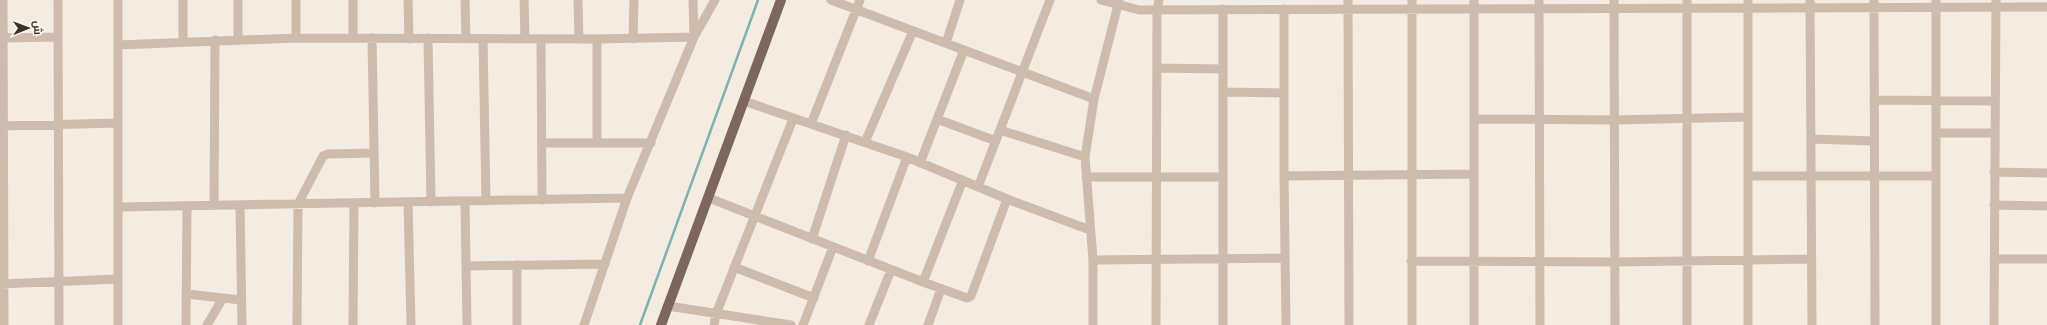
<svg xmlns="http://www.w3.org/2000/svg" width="2047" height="325" font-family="Ubuntu,Cairo,sans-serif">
<rect width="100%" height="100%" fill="#f4ebe1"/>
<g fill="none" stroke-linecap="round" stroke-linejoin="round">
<path stroke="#7fb0b2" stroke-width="2.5" d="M640 325 758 0"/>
<path stroke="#cdbbac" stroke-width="9" d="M3 0 4 325
M58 0 59 325
M118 0V325
M183 0V41
M238 0V39
M296 0V38
M353 0V38
M408 0 409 39
M465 0 466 39
M524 0 525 39
M578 0 579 39
M831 0 1094 99
M1101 0 1139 10 2047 7
M1348 0 1349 325
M1539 0 1540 325
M1614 0 1615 325
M1687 0V325
M1748 0V325
M1810 0 1812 325
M1874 0 1875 325
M1936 0V325
M1223 9V325
M1284 9V176L1286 325
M3 38 58 37
M372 38 375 203
M428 38 431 202
M483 39 486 201
M541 39 542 200
M633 39 634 0
M946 43 960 0
M118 45 296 38 597 39 694 37 693 0
M1158 68 1223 69
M1223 92 1284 93
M1874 100 1995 101
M744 101 907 157 1007 199 1090 230
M937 119 996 141
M1474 119 1614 120 1747 117
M811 124 860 0
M0 126 118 123
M1000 130 1085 157
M1936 133H1994
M1811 139 1874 141
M865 142 913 31
M542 143H651
M597 143V39
M920 163 964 50
M1994 172 2047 173
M1284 176 1474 174
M1748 176H1936
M1086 177H1223
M978 187 1050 0
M709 198 923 282 967 298 971 296 1007 199
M465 201 467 325
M408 202 411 325
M214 205 215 40
M240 205 242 325
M1994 205 2047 206
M119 207 627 198
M812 239 846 135
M1994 259H2047
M1093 260 1284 258
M868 261 907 157
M1411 261 1615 262 1811 259
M517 265V325
M466 266 605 264
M734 267 814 298
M923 282 963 180
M0 284 118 279
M186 294 241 300
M668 306 791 325
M186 325 187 206
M207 325 223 298
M297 325 298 204 323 156 328 154 374 153
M353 325 354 203
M584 325 627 198 694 37 715 0
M714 325 716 314 793 119
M803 325 833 247
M869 325 891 270
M928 325 941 289
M1093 325V260L1085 157 1094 99 1119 1
M1156 325 1157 10 1159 0
M1412 325V0
M1474 325V0
M1994 325 1996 0"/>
<path stroke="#7d675c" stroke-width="10" d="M661 325 781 0"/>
</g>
<g transform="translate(28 28) rotate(89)" stroke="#fbf5ee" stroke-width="3" paint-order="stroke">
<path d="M0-3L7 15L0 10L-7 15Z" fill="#3b302b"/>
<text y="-6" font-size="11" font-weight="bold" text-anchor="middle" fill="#3b302b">ش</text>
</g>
</svg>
